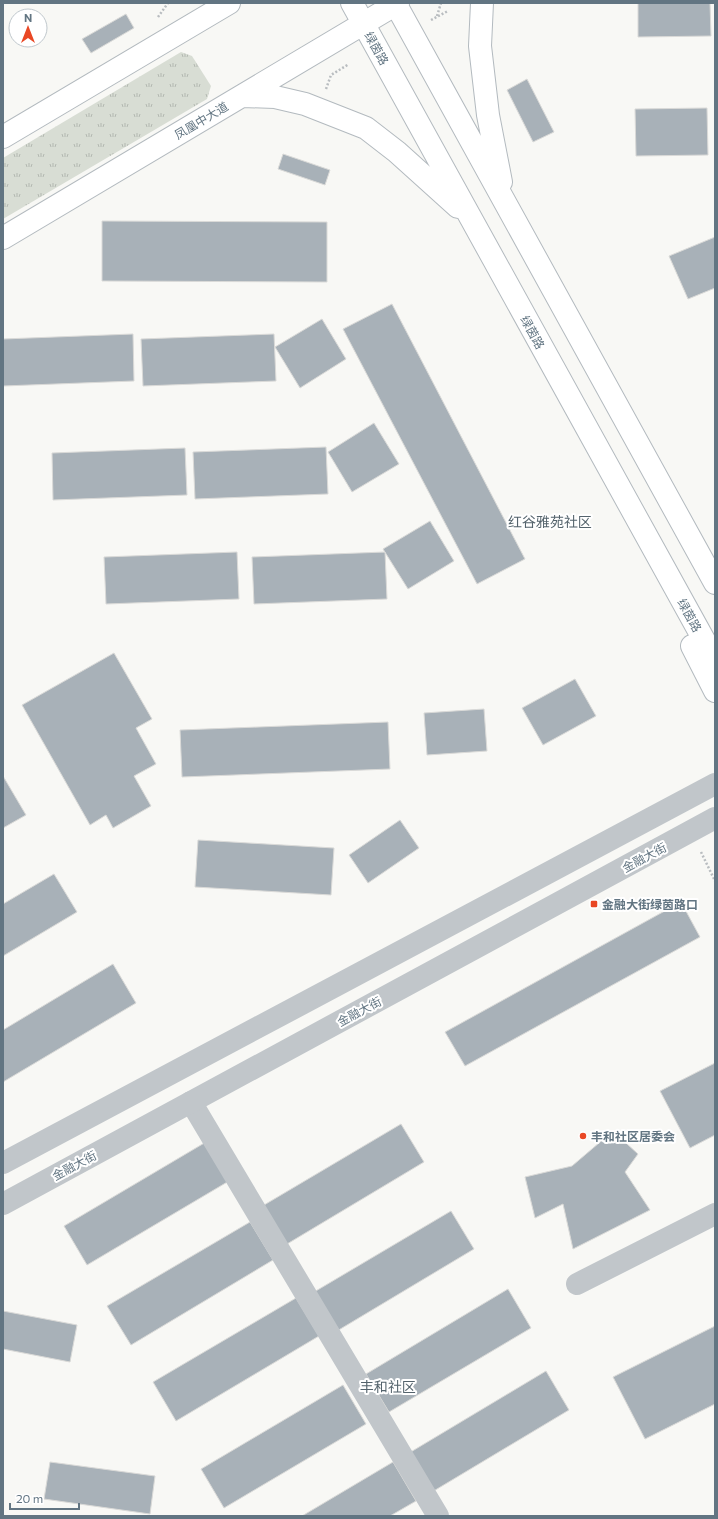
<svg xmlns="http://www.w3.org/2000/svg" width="718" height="1519" font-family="Commissioner,'Noto Sans SC',sans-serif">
<defs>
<pattern id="park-tufts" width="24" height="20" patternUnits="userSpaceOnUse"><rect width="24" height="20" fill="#d8ddd4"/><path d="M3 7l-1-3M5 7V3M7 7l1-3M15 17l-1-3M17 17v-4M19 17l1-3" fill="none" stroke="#b3b8b1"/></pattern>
</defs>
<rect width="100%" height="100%" fill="#f8f8f5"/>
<path fill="url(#park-tufts)" d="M181 52 192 56 211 86 207 99 3 219V158Z"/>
<path fill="#a8b1b8" stroke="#dadad8" d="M638 3H710L711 36 638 37Z
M126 14 134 28 91 53 82 39Z
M527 79 554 132 533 142 507 90Z
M707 108 708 155 636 156 635 109Z
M283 154 330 170 325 185 278 169Z
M102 221 327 222V282L102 281Z
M715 237V288L688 299 669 256Z
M392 304 525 559 477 584 343 329Z
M322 319 346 359 300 388 275 347Z
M133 334 134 381 3 386V339Z
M274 334 276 381 143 386 141 339Z
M374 423 399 464 352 492 328 452Z
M326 447 328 494 195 499 193 452Z
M185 448 187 495 53 500 52 453Z
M430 521 454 561 408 589 383 549Z
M237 552 239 599 106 604 104 557Z
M385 552 387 599 254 604 252 557Z
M114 653 152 719 136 728 156 764 134 776 151 806 113 828 106 815 90 825 22 705Z
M575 679 596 716 543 745 522 708Z
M484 709 487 751 427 755 424 713Z
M388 722 390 769 182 777 180 730Z
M3 776 26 815 3 828Z
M400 820 419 848 368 883 349 855Z
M198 840 334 848 331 895 195 887Z
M54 874 77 912 3 956V904Z
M681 902 700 937 465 1066 445 1032Z
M113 964 136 1003 3 1082V1030Z
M715 1063V1135L690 1148 660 1091Z
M401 1124 424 1162 282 1247 259 1208Z
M613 1131 638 1154 625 1172 650 1210 573 1249 563 1204 535 1218 525 1177 572 1166Z
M206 1142 229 1181 87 1265 64 1226Z
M451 1211 474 1249 332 1334 309 1295Z
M250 1222 273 1260 131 1345 107 1306Z
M508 1289 531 1328 389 1412 366 1374Z
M296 1298 319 1336 176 1421 153 1382Z
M3 1311 77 1325 70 1362 3 1349Z
M715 1326V1404L645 1439 613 1377Z
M546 1371 569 1410 427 1495 404 1456Z
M343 1385 366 1424 224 1508 201 1469Z
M50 1462 155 1476 150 1514 44 1499Z
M393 1462 416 1501 390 1516H302Z"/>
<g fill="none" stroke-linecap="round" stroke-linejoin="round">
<g stroke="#b3babf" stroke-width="24">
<path id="secondary" d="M352 3 715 660
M395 3 715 583
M482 3 480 46 488 115 501 182
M242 96 275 97 305 104 366 128 397 152 458 207
M3 137 229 3
M3 238 398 3
M692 646 715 691"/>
</g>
<path stroke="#b9bdc0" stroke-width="2.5" stroke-dasharray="2 2" stroke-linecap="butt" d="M437 16 441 3
M158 17 168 3
M431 20 448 11
M326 89 331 75 349 64
M701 852 715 881"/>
<path stroke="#c1c6ca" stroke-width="22" d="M191 1102 438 1516
M577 1284 715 1214"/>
<path stroke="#c1c6ca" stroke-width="22" d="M3 1163 715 784
M3 1204 715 818"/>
<use href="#secondary" stroke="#fff" stroke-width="22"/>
</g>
<g fill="#e94724" stroke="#fff" stroke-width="1.5">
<rect x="590" y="900" width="8" height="8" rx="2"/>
<circle cx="583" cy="1136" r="4"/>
</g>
<g text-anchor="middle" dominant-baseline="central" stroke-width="4" stroke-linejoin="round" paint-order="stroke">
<g font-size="12" fill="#627582" stroke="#fff">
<text transform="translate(377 48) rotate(61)">绿茵路</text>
<text transform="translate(201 120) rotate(-31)">凤凰中大道</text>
<text transform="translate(533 332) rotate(61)">绿茵路</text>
<text transform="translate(690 615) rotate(61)">绿茵路</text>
<text transform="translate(644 857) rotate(-28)">金融大街</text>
<text transform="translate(359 1011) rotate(-28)">金融大街</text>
<text transform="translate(74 1165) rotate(-28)">金融大街</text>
</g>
<g font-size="12" font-weight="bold" fill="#627582" stroke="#fff" text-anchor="start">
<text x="602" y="904">金融大街绿茵路口</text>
<text x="591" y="1136">丰和社区居委会</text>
</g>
<g font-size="14" fill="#54636c" stroke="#fff">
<text x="550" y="521">红谷雅苑社区</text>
<text x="388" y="1386">丰和社区</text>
</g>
</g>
<rect width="718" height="1519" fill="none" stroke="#627582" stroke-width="8"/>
<g transform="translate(28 28)"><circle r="19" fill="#ffffff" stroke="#c0c8cd"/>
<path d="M0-3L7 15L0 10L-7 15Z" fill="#e94724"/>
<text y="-6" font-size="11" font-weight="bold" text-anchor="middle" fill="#627582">N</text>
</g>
<path d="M10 1503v6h69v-6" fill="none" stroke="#627582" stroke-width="2"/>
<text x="16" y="1503" font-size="12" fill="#627582" stroke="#ffffff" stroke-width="3" paint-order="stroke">20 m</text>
</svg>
